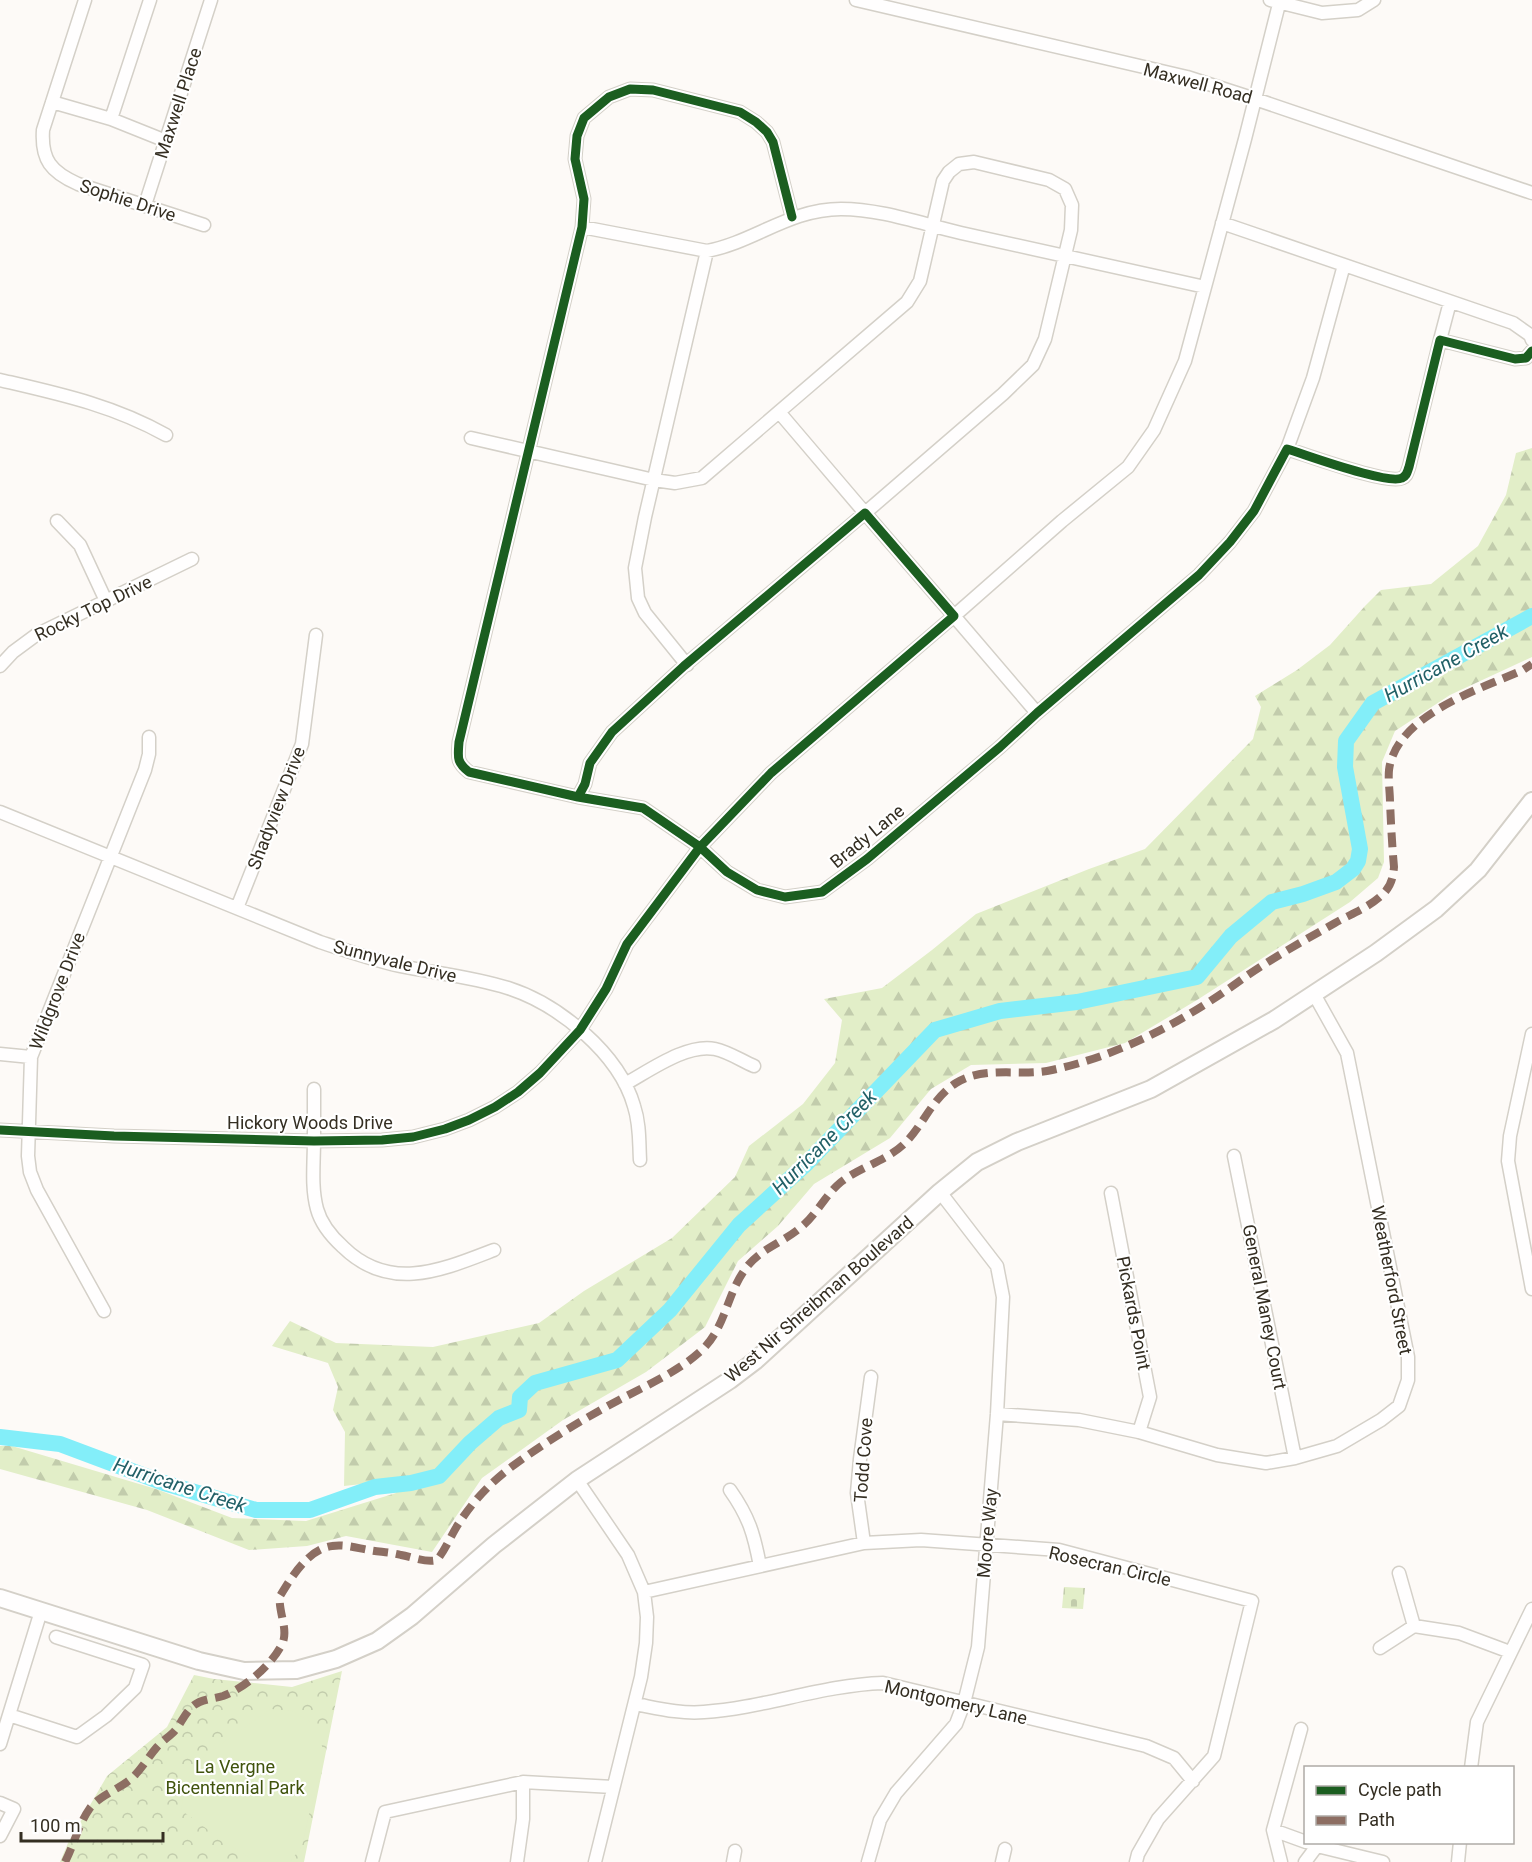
<svg xmlns="http://www.w3.org/2000/svg" width="1532" height="1862" font-family="Roboto,sans-serif">
<defs>
<pattern id="forest-firs" width="22" height="20" patternUnits="userSpaceOnUse" patternTransform="scale(1.5)"><rect width="22" height="20" fill="#e2eec8"/><path d="M5 1l3.5 6h-7zM16 11l3.5 6h-7z" fill="#c2ccac"/></pattern>
<pattern id="cemetery-stones" width="16" height="16" patternUnits="userSpaceOnUse" patternTransform="scale(1.5)"><rect width="16" height="16" fill="#e2eec8"/><path d="M2 7V4a2 2 0 0 1 4 0v3zM10 15v-3a2 2 0 0 1 4 0v3z" fill="#c2ccac"/></pattern>
<pattern id="park-crowns" width="20" height="18" patternUnits="userSpaceOnUse" patternTransform="scale(1.5)"><rect width="20" height="18" fill="#e2eec8"/><path d="M2 6a3 3 0 1 1 6 0M12 15a3 3 0 1 1 6 0" fill="none" stroke="#c2ccac"/></pattern>
</defs>
<rect width="100%" height="100%" fill="#fdfaf7"/>
<path fill="url(#forest-firs)" d="M1532 448V657L1450 695 1395 731 1382 762 1384 862 1378 878 1350 902 1197 1000 1125 1043 1046 1063 971 1065 931 1089 890 1138 814 1184 778 1226 738 1261 705 1327 646 1372 563 1420 482 1478 432 1552 346 1536 307 1546 249 1550 147 1510 0 1469V1446H12L156 1489 232 1518 306 1521 396 1493 389 1481 344 1486 345 1432 333 1410 338 1387 328 1363 272 1346 290 1321 336 1343 433 1347 539 1323 584 1291 672 1238 735 1177 749 1146 803 1104 835 1063 842 1020 824 999 882 988 932 950 976 914 1089 869 1145 849 1253 739 1261 707 1255 696 1297 670 1330 645 1365 606 1381 590 1431 584 1478 546 1506 495 1516 453Z"/>
<path fill="url(#cemetery-stones)" d="M1064 1587 1085 1588 1083 1609 1062 1608Z"/>
<path fill="url(#park-crowns)" d="M342 1671 304 1862H60L68 1843 107 1776 167 1727 194 1675 214 1679 292 1687Z"/>
<path fill="#e2eec8" d="M271 1709 292 1711 310 1722 322 1746V1772L310 1810 302 1846 290 1862H256L225 1842 181 1810 186 1782 204 1756Z"/>
<g fill="none" stroke-linecap="round" stroke-linejoin="round">
<path stroke="#83eef9" stroke-width="16" d="M0 1437 60 1444 164 1483 256 1510H310L375 1487 411 1483 439 1476 470 1443 499 1418 519 1410 520 1397 535 1383 617 1360 670 1310 739 1225 807 1163 935 1030 1000 1011 1077 1002 1197 977 1231 936 1272 902 1303 894 1336 882 1353 869 1358 861 1360 849 1345 767 1346 741 1373 703 1532 616"/>
<g stroke="#d4d0c8" stroke-width="15">
<path id="minor" d="M85 0 43 130C41 160 51 172 78 184L204 225
M856 0 1187 77 1255 99 1532 193
M1270 0 1322 13 1358 10 1374 0
M52 102 111 119 166 141
M111 119 150 0
M145 205 211 0
M792 217 773 142 767 132 756 122 740 112 653 90 630 89 609 97 584 118 577 136 575 159 584 199 582 227 459 742C458 757 456 762 469 772L578 797 643 808 700 847 727 872 757 890 785 897 822 892 867 859 1000 747 1037 713 1199 575 1230 542 1254 511 1287 449C1307 455 1387 485 1402 478 1407 476 1407 472 1409 467L1440 340 1515 359 1526 358 1532 351
M1222 223 1513 323 1530 335 1532 340
M582 227 707 251C754 242 790 209 841 209 881 209 922 224 961 233 1042 251 1123 269 1205 287
M1440 340 1450 302
M0 380C60 394 112 405 166 435
M471 438 654 480 675 483 702 478 907 302 920 281 943 181 949 172 959 164 974 162 1049 180 1065 189 1072 205 1071 230 1045 339 1033 365 1003 394 865 513 779 412
M1287 449 1313 378 1344 265
M57 521 80 545 106 601
M687 665 645 613 638 598 635 568 645 517 707 251
M0 666 13 652 36 635 192 559
M1037 713 954 616 1062 521 1128 467 1154 430 1185 361 1245 139 1280 0
M0 812 320 942C347 951 373 960 400 966 435 973 473 977 508 988 558 1004 619 1053 634 1106 640 1124 639 1142 640 1160
M237 908 302 744 316 635
M1532 1034 1510 1136 1508 1161 1532 1289
M0 1054 31 1057
M625 1084C649 1071 687 1043 715 1049 729 1052 742 1061 754 1066
M314 1089C314 1106 314 1123 314 1140 314 1163 311 1187 317 1209 321 1224 332 1237 343 1247 390 1293 442 1270 494 1250
M0 1130 114 1136 314 1141 382 1140 413 1137 445 1129 469 1120 495 1107 518 1092 540 1073 580 1030 606 989 627 944 700 847 771 773 954 616 865 513 684 666 612 732 590 763 585 784 578 797
M1234 1156 1295 1458
M1111 1193 1150 1397 1139 1432
M104 1311 37 1190 30 1172 28 1156 31 1057 145 770 149 754V737
M997 1414 1079 1420 1139 1432 1217 1455 1266 1463 1295 1458 1337 1446 1381 1420 1399 1406 1408 1380V1357L1347 1053 1314 994
M577 1480 628 1555 644 1592 647 1617 646 1643 641 1677 595 1862
M730 1490C749 1517 754 1534 760 1566
M864 1543 857 1493 860 1459 871 1377
M1399 1573 1414 1626
M644 1592 864 1543 921 1540 1059 1550 1252 1601 1214 1756 1158 1819 1138 1854 1136 1862
M1380 1648 1414 1626 1459 1633 1510 1652
M635 1704C657 1708 680 1714 704 1712 764 1708 822 1685 883 1683L1146 1746 1174 1758 1193 1781
M9 1715 77 1737 106 1716 135 1688 143 1665 56 1637
M0 1744 41 1611
M1471 1768 1477 1722 1532 1609
M0 1803 14 1809 0 1836
M1273 1830 1306 1842
M1307 1842 1317 1846 1383 1862
M372 1862 385 1812 523 1782 613 1787
M517 1862 523 1819V1782
M733 1862 735 1851
M868 1862 880 1820 896 1793 956 1724 964 1703 978 1647 997 1414 1003 1297 997 1266 940 1192
M1002 1862 1005 1849
M1281 1862 1273 1830 1301 1729
M1305 1862 1317 1846
M1458 1862 1460 1842"/>
</g>
<g stroke="#d4d0c8" stroke-width="20">
<path id="major" d="M0 1598 199 1661 244 1671 296 1670 336 1659 377 1641 412 1616 494 1545 577 1480 730 1380 755 1361 940 1192 977 1162 1017 1142 1151 1089 1274 1020 1376 953 1436 909 1478 870 1532 801"/>
</g>
<use href="#minor" stroke="#fffefe" stroke-width="12"/>
<use href="#major" stroke="#fffefe" stroke-width="16"/>
<path stroke="#8d6e63" stroke-width="8" stroke-dasharray="15 8" stroke-linecap="butt" d="M65 1862C74 1845 78 1825 90 1808 101 1794 121 1789 134 1776 143 1767 149 1756 157 1747 163 1740 171 1736 177 1728 182 1721 186 1712 193 1706 201 1699 213 1699 223 1696 245 1688 273 1664 283 1642 288 1628 278 1611 280 1596 291 1578 308 1549 332 1546 344 1544 357 1548 369 1550 379 1552 390 1552 401 1555 412 1557 426 1563 437 1560 446 1549 451 1535 459 1523 474 1500 492 1481 514 1465 547 1441 583 1419 619 1400 647 1385 680 1371 703 1349 726 1326 727 1293 746 1268 760 1249 782 1243 800 1228 816 1216 825 1195 841 1182 860 1167 886 1161 904 1144 923 1126 932 1098 956 1083 985 1065 1021 1077 1052 1070 1122 1055 1188 1019 1245 977 1274 957 1305 940 1335 923 1351 914 1370 907 1383 894 1391 886 1393 878 1394 867 1392 845 1391 824 1390 802 1390 792 1388 781 1389 770 1396 715 1480 689 1523 670L1532 664"/>
<g stroke="#fff" stroke-width="13">
<path id="cycleway" d="M792 217 773 142 767 132 756 122 740 112 653 90 630 89 609 97 584 118 577 136 575 159 584 199 582 227 459 742C458 757 456 762 469 772L578 797 643 808 700 847 727 872 757 890 785 897 822 892 867 859 1000 747 1037 713 1199 575 1230 542 1254 511 1287 449C1307 455 1387 485 1402 478 1407 476 1407 472 1409 467L1440 340 1515 359 1526 358 1532 351
M0 1130 114 1136 314 1141 382 1140 413 1137 445 1129 469 1120 495 1107 518 1092 540 1073 580 1030 606 989 627 944 700 847 771 773 954 616 865 513 684 666 612 732 590 763 585 784 578 797"/>
</g>
<use href="#cycleway" stroke="#1b5e20" stroke-width="9"/>
</g>
<g text-anchor="middle" dominant-baseline="central" stroke-width="4.5" stroke-linejoin="round" paint-order="stroke">
<g font-size="18" fill="#342e22" stroke="#fff">
<text transform="translate(1198 83) rotate(15)">Maxwell Road</text>
<text transform="translate(178 103) rotate(-72)">Maxwell Place</text>
<text transform="translate(128 200) rotate(18)">Sophie Drive</text>
<text transform="translate(93 608) rotate(-26)">Rocky Top Drive</text>
<text transform="translate(276 808) rotate(-69)">Shadyview Drive</text>
<text transform="translate(867 836) rotate(-39)">Brady Lane</text>
<text transform="translate(395 961) rotate(14)">Sunnyvale Drive</text>
<text transform="translate(57 991) rotate(-69)">Wildgrove Drive</text>
<text x="310" y="1122">Hickory Woods Drive</text>
<text transform="translate(1392 1280) rotate(79)">Weatherford Street</text>
<text transform="translate(819 1299) rotate(-41)">West Nir Shreibman Boulevard</text>
<text transform="translate(1265 1307) rotate(79)">General Maney Court</text>
<text transform="translate(1134 1313) rotate(79)">Pickards Point</text>
<text transform="translate(863 1460) rotate(-86)">Todd Cove</text>
<text transform="translate(987 1533) rotate(-85)">Moore Way</text>
<text transform="translate(1110 1566) rotate(13)">Rosecran Circle</text>
<text transform="translate(956 1702) rotate(13)">Montgomery Lane</text>
</g>
<g font-size="18" fill="#40530d" stroke="#fff">
<text x="235" y="1766">La Vergne<tspan x="235" dy="21">Bicentennial Park</tspan></text>
</g>
<g font-size="20" font-style="italic" fill="#226067" stroke="#fff">
<text transform="translate(1446 663) rotate(-29)">Hurricane Creek</text>
<text transform="translate(824 1142) rotate(-45)">Hurricane Creek</text>
<text transform="translate(180 1485) rotate(18)">Hurricane Creek</text>
</g>
</g>
<rect x="1304" y="1766" width="210" height="78" fill="#ffffff" stroke="#aeaba7" stroke-width="1.5"/>
<rect x="1316" y="1786" width="30" height="9" fill="#1b5e20" stroke="#aeaba7" stroke-width="1.5"/>
<text x="1358" y="1796" font-size="18" fill="#342e22">Cycle path</text>
<rect x="1316" y="1816" width="30" height="9" fill="#8d6e63" stroke="#aeaba7" stroke-width="1.5"/>
<text x="1358" y="1826" font-size="18" fill="#342e22">Path</text>
<path d="M21 1832v9h142v-9" fill="none" stroke="#342e22" stroke-width="3"/>
<text x="30" y="1832" font-size="18" fill="#342e22" stroke="#ffffff" stroke-width="4.5" paint-order="stroke">100 m</text>
</svg>
